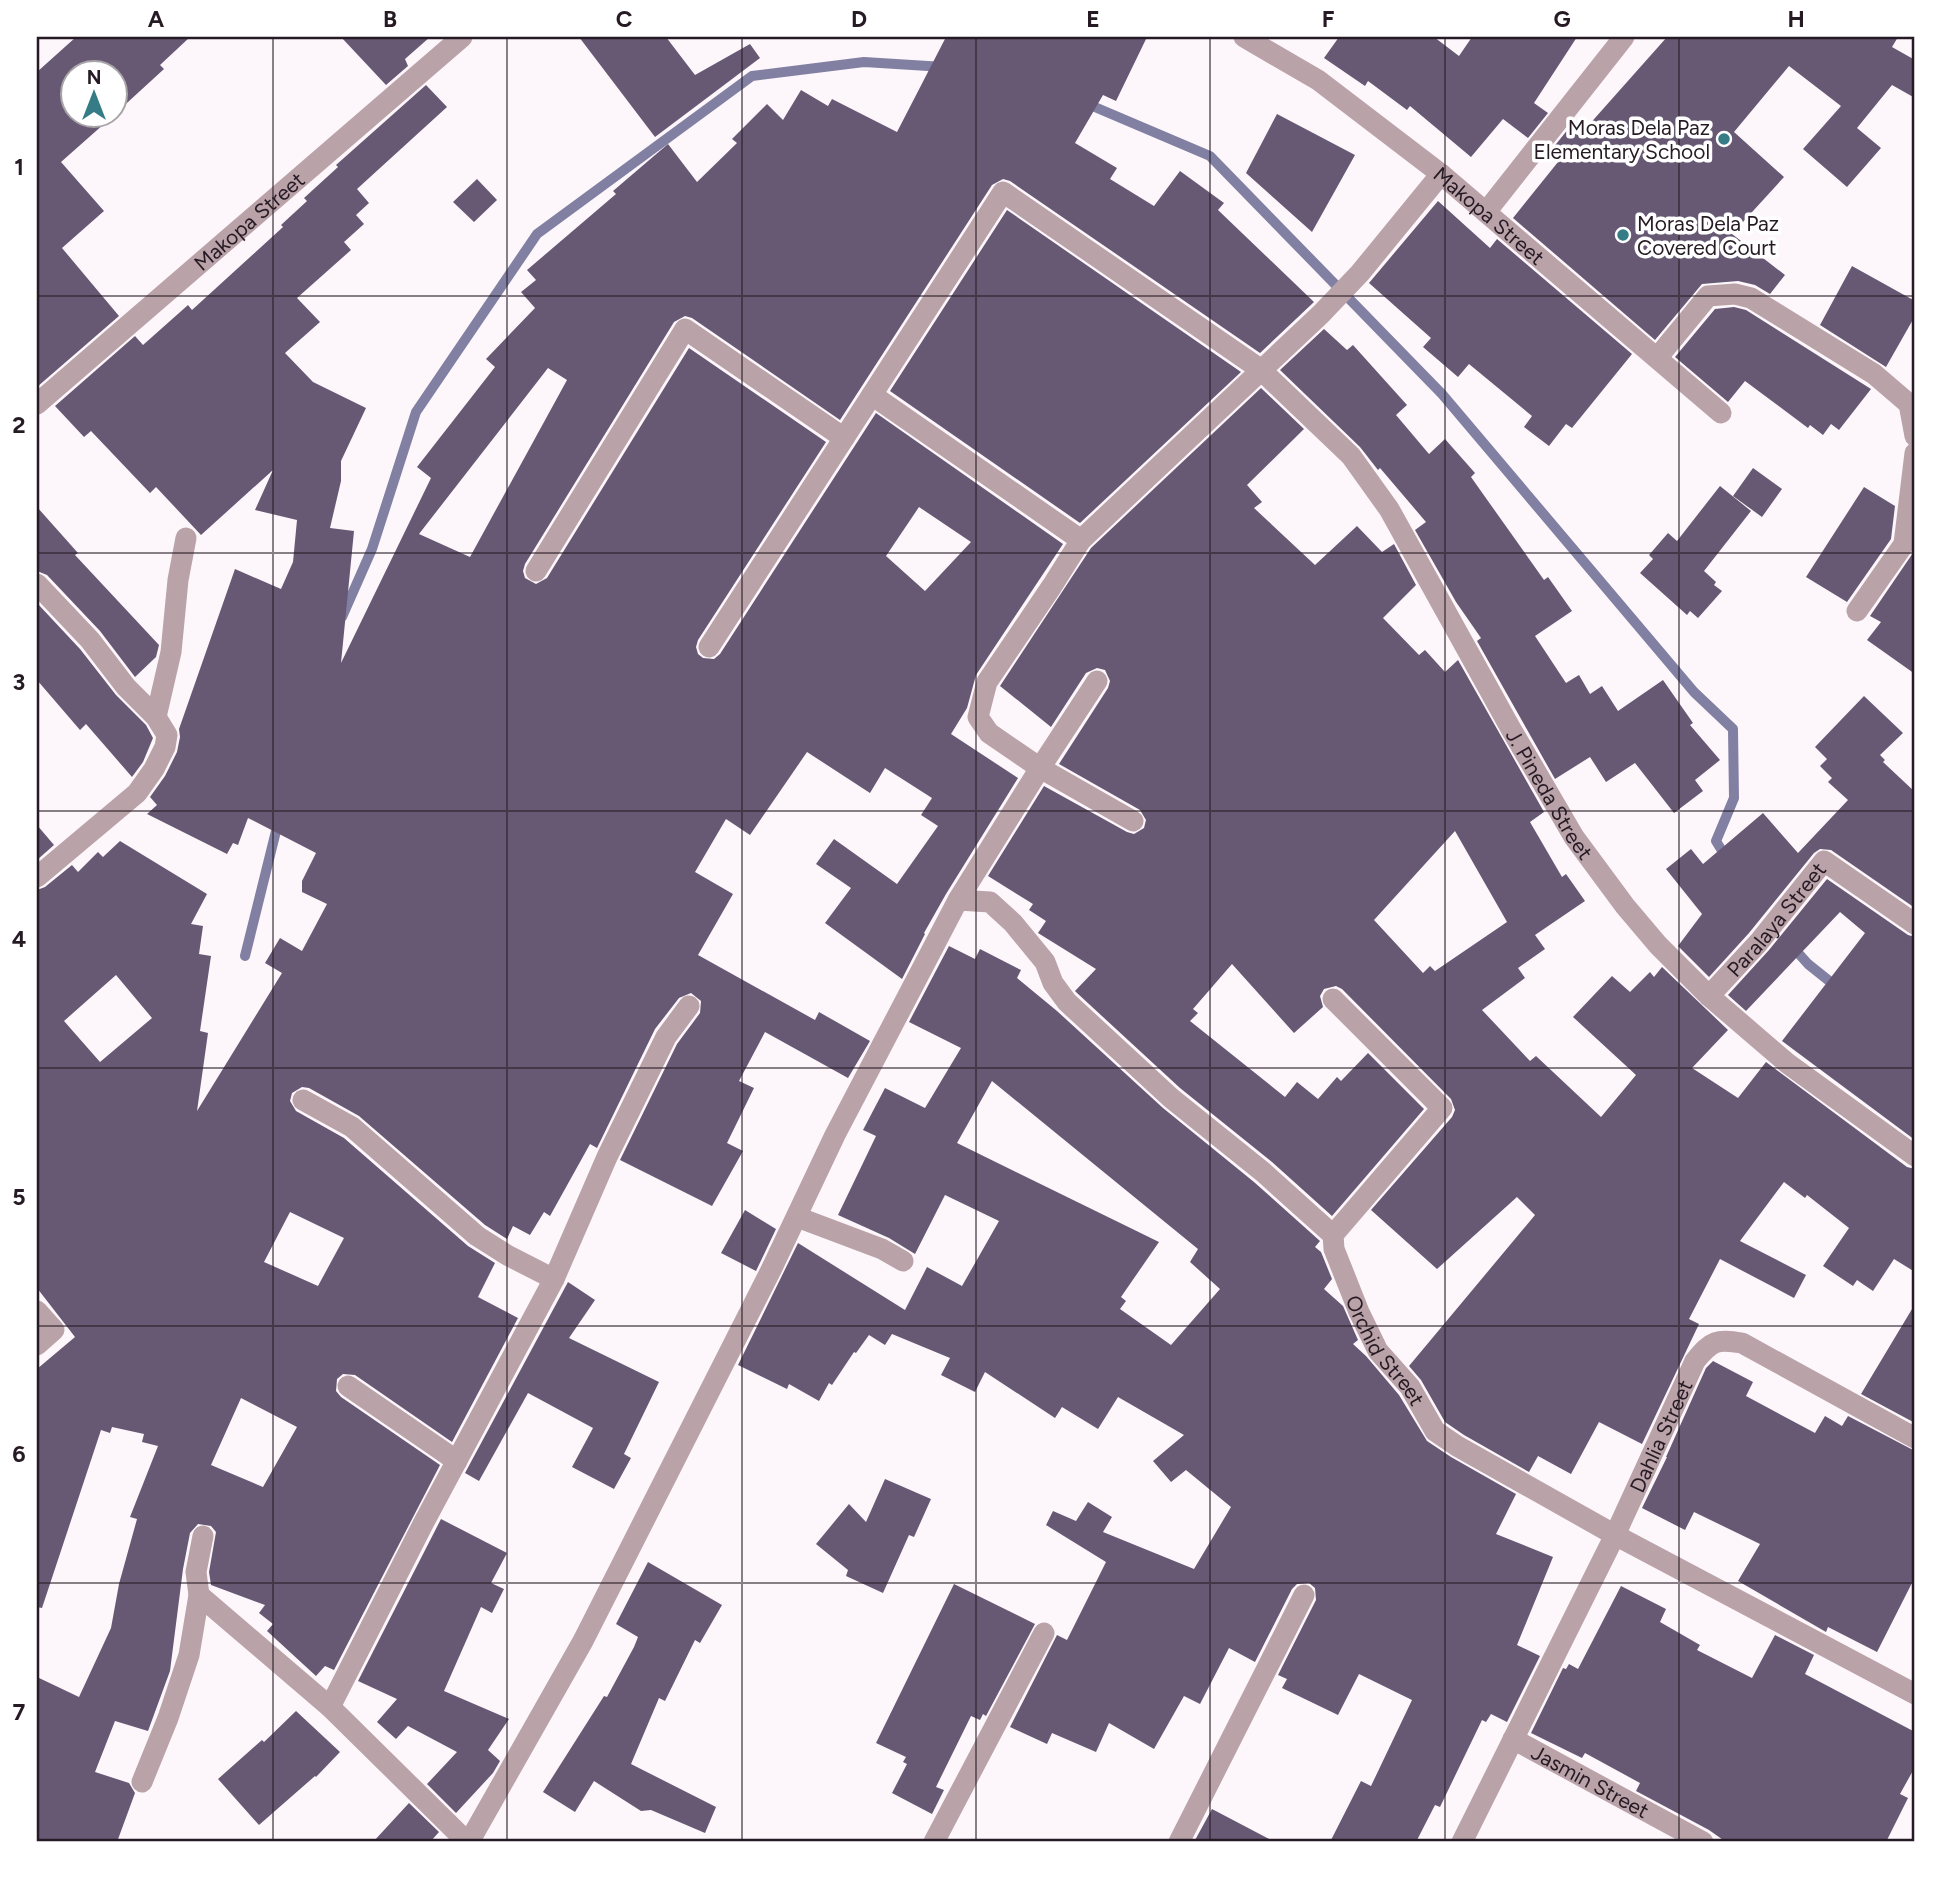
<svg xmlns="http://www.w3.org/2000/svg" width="1952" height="1879" font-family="Figtree,sans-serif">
<rect width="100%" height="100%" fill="#fdf7fc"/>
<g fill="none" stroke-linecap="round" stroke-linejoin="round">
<path stroke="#8280a2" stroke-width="10" d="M1083 102 1210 156 1442 394 1694 692 1733 729 1734 798 1716 841 1727 859
M342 617 372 549 416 412 537 234 752 76 864 62 944 67
M1791 945 1808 964 1838 988
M245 956 279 819"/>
</g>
<path fill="#675974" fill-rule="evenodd" d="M76 37H190L160 65 164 69 116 113V74H74V116H113L61 162 104 211 62 248 119 316 37 387V72Z
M341 37H430L405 59 408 66 386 85Z
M579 37H666L695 75 750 44 760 58 655 137Z
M946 37H1147L1116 101 1103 95 1075 143 1117 168 1110 179 1154 206 1180 171 1224 203 1218 210 1314 302 1260 353 1010 181 1003 179 992 185 840 420 692 318 685 316 674 322 525 564 523 571 525 578 536 584 547 578 689 348 826 442 698 640 696 647 698 654 703 658 714 659 720 654 876 413 1063 544 976 675 967 708 951 734 1018 778 946 894 924 933 925 934 902 979 825 923 851 888 816 864 834 839 897 884 938 826 921 815 932 798 885 768 870 793 807 752 750 835 726 819 695 872 733 894 698 955 815 1020 819 1012 870 1041 848 1078 765 1032 739 1081 754 1088 727 1143 743 1151 712 1206 620 1160 677 1044 700 1013 701 1001 691 993 679 998 655 1029 597 1148 590 1144 550 1216 544 1212 530 1235 513 1226 507 1239 485 1225 359 1116 309 1088 302 1087 292 1093 290 1101 296 1111 344 1138 468 1246 495 1263 478 1297 518 1318 452 1442 355 1375 343 1374 337 1379 336 1391 341 1397 440 1465 334 1670 325 1666 316 1676 267 1631 273 1624 259 1613 265 1605 211 1585 209 1572 216 1532 211 1526 198 1524 190 1533 183 1569 170 1671 148 1731 115 1721 95 1772 129 1783 135 1793 117 1842H37V1677L79 1697 111 1628 119 1584 137 1519 130 1517 158 1446 142 1442 144 1434 112 1427 110 1433 101 1430 42 1608 37 1607V1369L75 1337 37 1288V890L45 887 72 865 78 872 98 852 103 857 120 841 207 894 191 924 203 926 199 954 211 956 200 1031 208 1033 197 1111 282 973 265 963 280 938 302 951 327 904 302 892V881L316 853 248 818 238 845 233 843 227 854 147 814 157 805 150 797 165 776 177 752 180 737 179 729 235 569 281 589 293 562 297 520 255 510 273 470 201 535 156 487 150 493 91 431 84 437 55 406 135 336 143 345 188 305 192 310 283 227 281 225 307 201 304 198 338 167 336 165 426 85 447 107 357 189 369 203 356 215 364 224 344 242 351 250 297 298 320 322 285 353 313 382 366 408 341 461V481L330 528 354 531 341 663 431 478 417 467 495 367 486 359 535 308 521 292 536 280 527 270 616 194 613 191 668 144 697 182 737 143 732 139 767 104 783 120 801 90 828 106 832 99 897 132ZM548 368 567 380 470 557 419 534ZM919 507 971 542 925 591 886 556ZM116 975 152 1018 100 1062 64 1021ZM290 1212 344 1238 318 1286 264 1262ZM241 1398 297 1427 263 1487 211 1465Z
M1339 37H1434L1459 56 1472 37H1577L1534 103 1548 113 1528 138 1503 119 1471 157 1410 106 1407 110 1368 81 1365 86 1324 58Z
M1667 37H1898L1892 47 1915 60V98L1892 85 1857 128 1881 148 1847 187 1803 149 1841 106 1789 66 1734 132 1784 177 1732 234 1785 275 1770 294 1755 285 1738 281 1702 284 1655 340 1513 218 1558 162 1548 154 1569 128 1579 136Z
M1277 114 1355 155 1312 232 1246 173Z
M477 179 497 200 474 222 453 202Z
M1438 201 1490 248 1497 239 1632 354 1572 428 1566 424 1549 446 1524 427 1532 416 1469 364 1458 377 1423 347 1431 338 1369 283Z
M1007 210 1241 372 1080 523 890 391Z
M1852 266 1915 301V316L1886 367 1820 325Z
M1734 307 1746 310 1871 389 1839 430 1831 424 1823 435 1810 425 1808 428 1745 381 1728 402 1675 357 1715 309Z
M1324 329 1347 350 1353 345 1407 405 1396 415 1429 454 1445 439 1475 473 1471 477 1544 580 1548 577 1572 611 1535 636 1566 683 1579 675 1590 694 1602 686 1618 711 1663 680 1693 723 1690 725 1720 760 1695 780 1703 791 1674 813 1635 763 1606 782 1590 757 1555 779 1477 641 1481 638 1456 602 1415 530 1426 522 1380 468 1378 470 1360 447 1280 370Z
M1261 388 1304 429 1247 485 1262 502 1254 508 1315 565 1357 526 1382 552 1394 544 1416 585 1383 618 1419 655 1425 650 1445 672 1458 660 1544 812 1530 822 1562 877 1566 874 1585 901 1535 935 1545 949 1518 968 1525 978 1482 1010 1530 1061 1536 1056 1601 1117 1636 1075 1573 1017 1612 976 1630 992 1650 972 1654 977 1662 967 1728 1030 1692 1068 1738 1098 1766 1062 1907 1167 1915 1169V1272L1894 1259 1873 1291 1857 1280 1853 1286 1823 1266 1849 1228 1807 1195 1805 1198 1784 1182 1740 1241 1806 1275 1794 1298 1720 1259 1689 1319 1699 1324 1642 1444 1599 1422 1571 1474 1538 1456 1529 1472 1464 1435 1445 1422 1421 1380 1409 1366 1535 1215 1517 1197 1437 1269 1371 1210 1452 1117 1455 1110 1451 1099 1342 989 1336 986 1324 989 1320 996 1323 1007 1294 1033 1232 964 1193 1009 1198 1013 1190 1021 1285 1097 1297 1082 1318 1099 1337 1077 1341 1081 1368 1053 1424 1109 1332 1216 1272 1162 1180 1088 1077 993 1075 991 1096 969 1038 933 1046 921 1029 910 1033 904 988 876 1044 786 1127 832 1134 834 1144 828 1146 820 1140 810 1059 764 1108 688 1110 681 1105 670 1097 668 1086 673 1051 727 1000 686 1091 548ZM1455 831 1507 922 1435 971 1430 966 1423 973 1374 920Z
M1753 468 1782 489 1762 517 1733 496Z
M1720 486 1751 511 1704 571 1716 582 1714 585 1722 591 1698 618 1690 611 1687 615 1640 573 1653 559 1649 555 1668 533 1677 541Z
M1864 487 1895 506 1891 539 1847 602 1806 577Z
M37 507 78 553 75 555 159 645 156 657 135 677 100 631 47 575 37 571Z
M1915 550V674L1867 640 1881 622 1870 616Z
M37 603 80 649 116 695 146 725 153 738 143 762 132 777 86 724 80 730 37 680Z
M1864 696 1903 733 1880 755 1885 760 1883 762 1915 792V908L1831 850 1820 849 1814 853 1749 933 1709 977 1678 946 1702 914 1666 869 1691 849 1703 864 1763 813 1798 853 1848 800 1828 782 1832 778 1820 766 1827 759 1815 747Z
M37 825 54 845 37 860Z
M1827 879 1908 935 1915 937V1140L1782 1041 1865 933 1840 912 1746 1011 1728 995 1769 950Z
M949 946 975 959 980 949 1021 970 1017 978 1057 1011 1163 1108 1254 1182 1320 1241 1315 1247 1321 1252 1332 1279 1324 1289 1343 1306 1358 1340 1353 1344 1366 1356 1399 1395 1427 1441 1451 1457 1516 1494 1496 1534 1553 1557 1517 1645 1540 1656 1507 1722 1491 1714 1486 1722 1482 1720 1440 1807 1435 1805 1416 1842H1330L1361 1781 1371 1786 1412 1700 1359 1674 1338 1715 1282 1688 1287 1679 1278 1675 1316 1600 1315 1588 1309 1583 1297 1584 1292 1589 1255 1662 1229 1648 1200 1704 1184 1696 1154 1749 1109 1723 1096 1752 1052 1733 1047 1744 1010 1727 1057 1635 1067 1640 1106 1562 1046 1525 1053 1511 1076 1521 1088 1502 1112 1517 1103 1532 1194 1569 1231 1507 1186 1470 1171 1482 1153 1461 1184 1435 1118 1397 1098 1429 1062 1407 1055 1418 985 1372 975 1392 941 1375 950 1358 892 1334 885 1345 869 1335 856 1353 854 1352 832 1385 829 1383 819 1401 789 1384 787 1389 738 1365 798 1243 905 1310 927 1267 962 1286 999 1221 945 1195 915 1254 889 1238 838 1215 876 1136 863 1130 885 1088 925 1108 961 1048 909 1022ZM992 1081 1198 1249 1190 1262 1220 1289 1171 1345 1120 1309 1126 1301 1121 1297 1159 1242 957 1143Z
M745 1210 776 1229 756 1271 721 1253Z
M568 1282 595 1300 569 1338 659 1382 624 1454 631 1458 614 1489 572 1467 593 1428 528 1393 479 1481 465 1473Z
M1915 1304V1423L1861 1394Z
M1713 1361 1753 1382 1746 1396 1815 1433 1825 1416 1842 1426 1848 1416 1915 1451V1577L1877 1652 1828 1627 1826 1632 1738 1581 1760 1544 1694 1512 1685 1530 1642 1508 1667 1457H1666L1706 1368Z
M885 1479 931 1499 914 1537 909 1535 883 1593 846 1576 848 1570 816 1544 849 1504 866 1522Z
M441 1519 507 1553 491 1583 504 1589 492 1613 481 1607 444 1691 509 1719 488 1750 500 1761 493 1773 456 1813 427 1784 457 1752 408 1726 396 1739 377 1722 397 1699 358 1681Z
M648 1562 722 1605 700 1643 695 1640 665 1701 659 1698 631 1764 716 1807 705 1833 651 1810 641 1811 594 1781 575 1812 543 1792 604 1696 607 1697 634 1647 638 1637 616 1624Z
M954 1584 1035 1624 986 1716 983 1714 980 1720 971 1716 936 1787 944 1790 932 1814 892 1793 907 1764 903 1762 906 1757 876 1743Z
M1621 1586 1666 1609 1660 1622 1700 1645 1697 1650 1752 1678 1775 1635 1814 1655 1805 1674 1915 1732V1767L1900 1794 1908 1798 1886 1842H1726L1709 1830 1636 1791 1640 1783 1585 1753 1582 1758 1531 1733 1563 1668 1566 1669 1569 1664 1578 1669Z
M296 1711 340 1752 316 1777 315 1776 259 1825 218 1779 262 1740 264 1742Z
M409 1803 439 1832 430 1842H373Z
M1212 1809 1275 1842H1194Z"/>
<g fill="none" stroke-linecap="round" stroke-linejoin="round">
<g stroke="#baa2a9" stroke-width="21">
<path id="s1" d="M1244 37 1318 80 1441 174 1721 413"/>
<path d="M1486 212 1624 37"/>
<path d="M1657 358 1708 296 1735 294 1751 298 1874 374 1909 404 1915 436"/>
<path d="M872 395 1081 540"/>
<path id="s2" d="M37 404 462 37"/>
<path d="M536 571 685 329 844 438"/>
<path d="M37 584 90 640 126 687 156 717 167 735 165 747 154 769 137 793 37 877"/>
<path d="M1857 611 1904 544 1915 453"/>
<path id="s3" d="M709 647 1003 192 1260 369 1351 456 1389 509 1511 729 1574 837 1625 906 1658 945 1709 996 1787 1063 1915 1156"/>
<path d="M156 717 171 652 178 580 186 538"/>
<path d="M1133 821 1040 768 989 733 978 717 987 682 1052 586 1081 540 1321 314 1360 273 1441 174"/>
<path id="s4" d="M958 900 990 902 1013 923 1045 962 1053 983 1067 1002 1171 1098 1263 1172 1333 1235 1334 1249 1359 1312 1378 1351 1410 1387 1435 1431 1457 1446 1615 1535 1915 1694"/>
<path id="s5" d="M1709 996 1759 942 1824 861 1915 924"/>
<path d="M303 1100 352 1127 477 1236 507 1255 554 1279"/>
<path d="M797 1217 882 1249 903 1261"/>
<path d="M1333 1235 1442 1108 1333 999"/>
<path d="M37 1311 54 1330 37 1345"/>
<path d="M348 1386 457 1461"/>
<path d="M199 1595 330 1707 467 1842"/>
<path d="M330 1707 423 1524 554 1279 607 1157 666 1037 689 1006"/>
<path id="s6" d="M1513 1739 1703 1842"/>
<path d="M142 1782 168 1718 189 1655 199 1595 196 1572 203 1536"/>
<path d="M469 1842 583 1641 771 1270 835 1135 958 900 1040 768 1097 681"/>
<path d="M934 1842 1044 1633"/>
<path d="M1179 1842 1304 1595"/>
<path id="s7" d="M1462 1842 1615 1535 1695 1361C1712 1340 1717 1339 1742 1343L1915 1438"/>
</g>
</g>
<path fill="none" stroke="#261b24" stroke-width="2" stroke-opacity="0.55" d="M273 37V1842M507 37V1842M742 37V1842M976 37V1842M1210 37V1842M1445 37V1842M1679 37V1842M37 296H1915M37 553H1915M37 811H1915M37 1068H1915M37 1326H1915M37 1583H1915"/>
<g fill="#357c86" stroke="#fff" stroke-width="2.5">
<circle cx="1724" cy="139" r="7"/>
<circle cx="1623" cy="235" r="7"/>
</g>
<g text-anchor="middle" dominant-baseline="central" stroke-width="7" stroke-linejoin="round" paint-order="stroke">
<g font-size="21" fill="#261b24" stroke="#fff" text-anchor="end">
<text x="1710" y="127">Moras Dela Paz<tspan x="1710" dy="24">Elementary School</tspan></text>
<text x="1637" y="223" text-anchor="start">Moras Dela Paz<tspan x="1637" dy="24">Covered Court</tspan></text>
</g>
<g font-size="21" fill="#261b24" stroke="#fff">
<text stroke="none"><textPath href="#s1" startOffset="304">Makopa Street</textPath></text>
<text stroke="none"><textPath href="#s2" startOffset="280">Makopa Street</textPath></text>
<text stroke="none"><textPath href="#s3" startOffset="1372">J. Pineda Street</textPath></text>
<text stroke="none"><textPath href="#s5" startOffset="102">Paralaya Street</textPath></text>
<text stroke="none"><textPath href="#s4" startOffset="642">Orchid Street</textPath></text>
<text stroke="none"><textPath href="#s7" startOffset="452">Dahlia Street</textPath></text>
<text stroke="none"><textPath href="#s6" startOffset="88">Jasmin Street</textPath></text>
</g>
</g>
<rect width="1952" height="1879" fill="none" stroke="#ffffff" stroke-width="77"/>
<g transform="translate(94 94)"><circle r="33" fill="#ffffff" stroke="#a8a4a7" stroke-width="2"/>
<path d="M0-5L12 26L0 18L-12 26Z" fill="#357c86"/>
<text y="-10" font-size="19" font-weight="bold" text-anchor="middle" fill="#261b24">N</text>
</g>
<rect x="38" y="38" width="1875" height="1802" fill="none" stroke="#261b24" stroke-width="2.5"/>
<g font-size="23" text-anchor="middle" font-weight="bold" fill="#261b24">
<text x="156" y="27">A</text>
<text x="390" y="27">B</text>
<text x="624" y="27">C</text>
<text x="859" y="27">D</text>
<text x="1093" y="27">E</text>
<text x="1328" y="27">F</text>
<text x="1562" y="27">G</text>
<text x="1796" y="27">H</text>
<text x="19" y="175">1</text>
<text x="19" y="433">2</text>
<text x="19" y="690">3</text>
<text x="19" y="947">4</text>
<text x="19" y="1205">5</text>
<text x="19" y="1462">6</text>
<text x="19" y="1720">7</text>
</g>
</svg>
